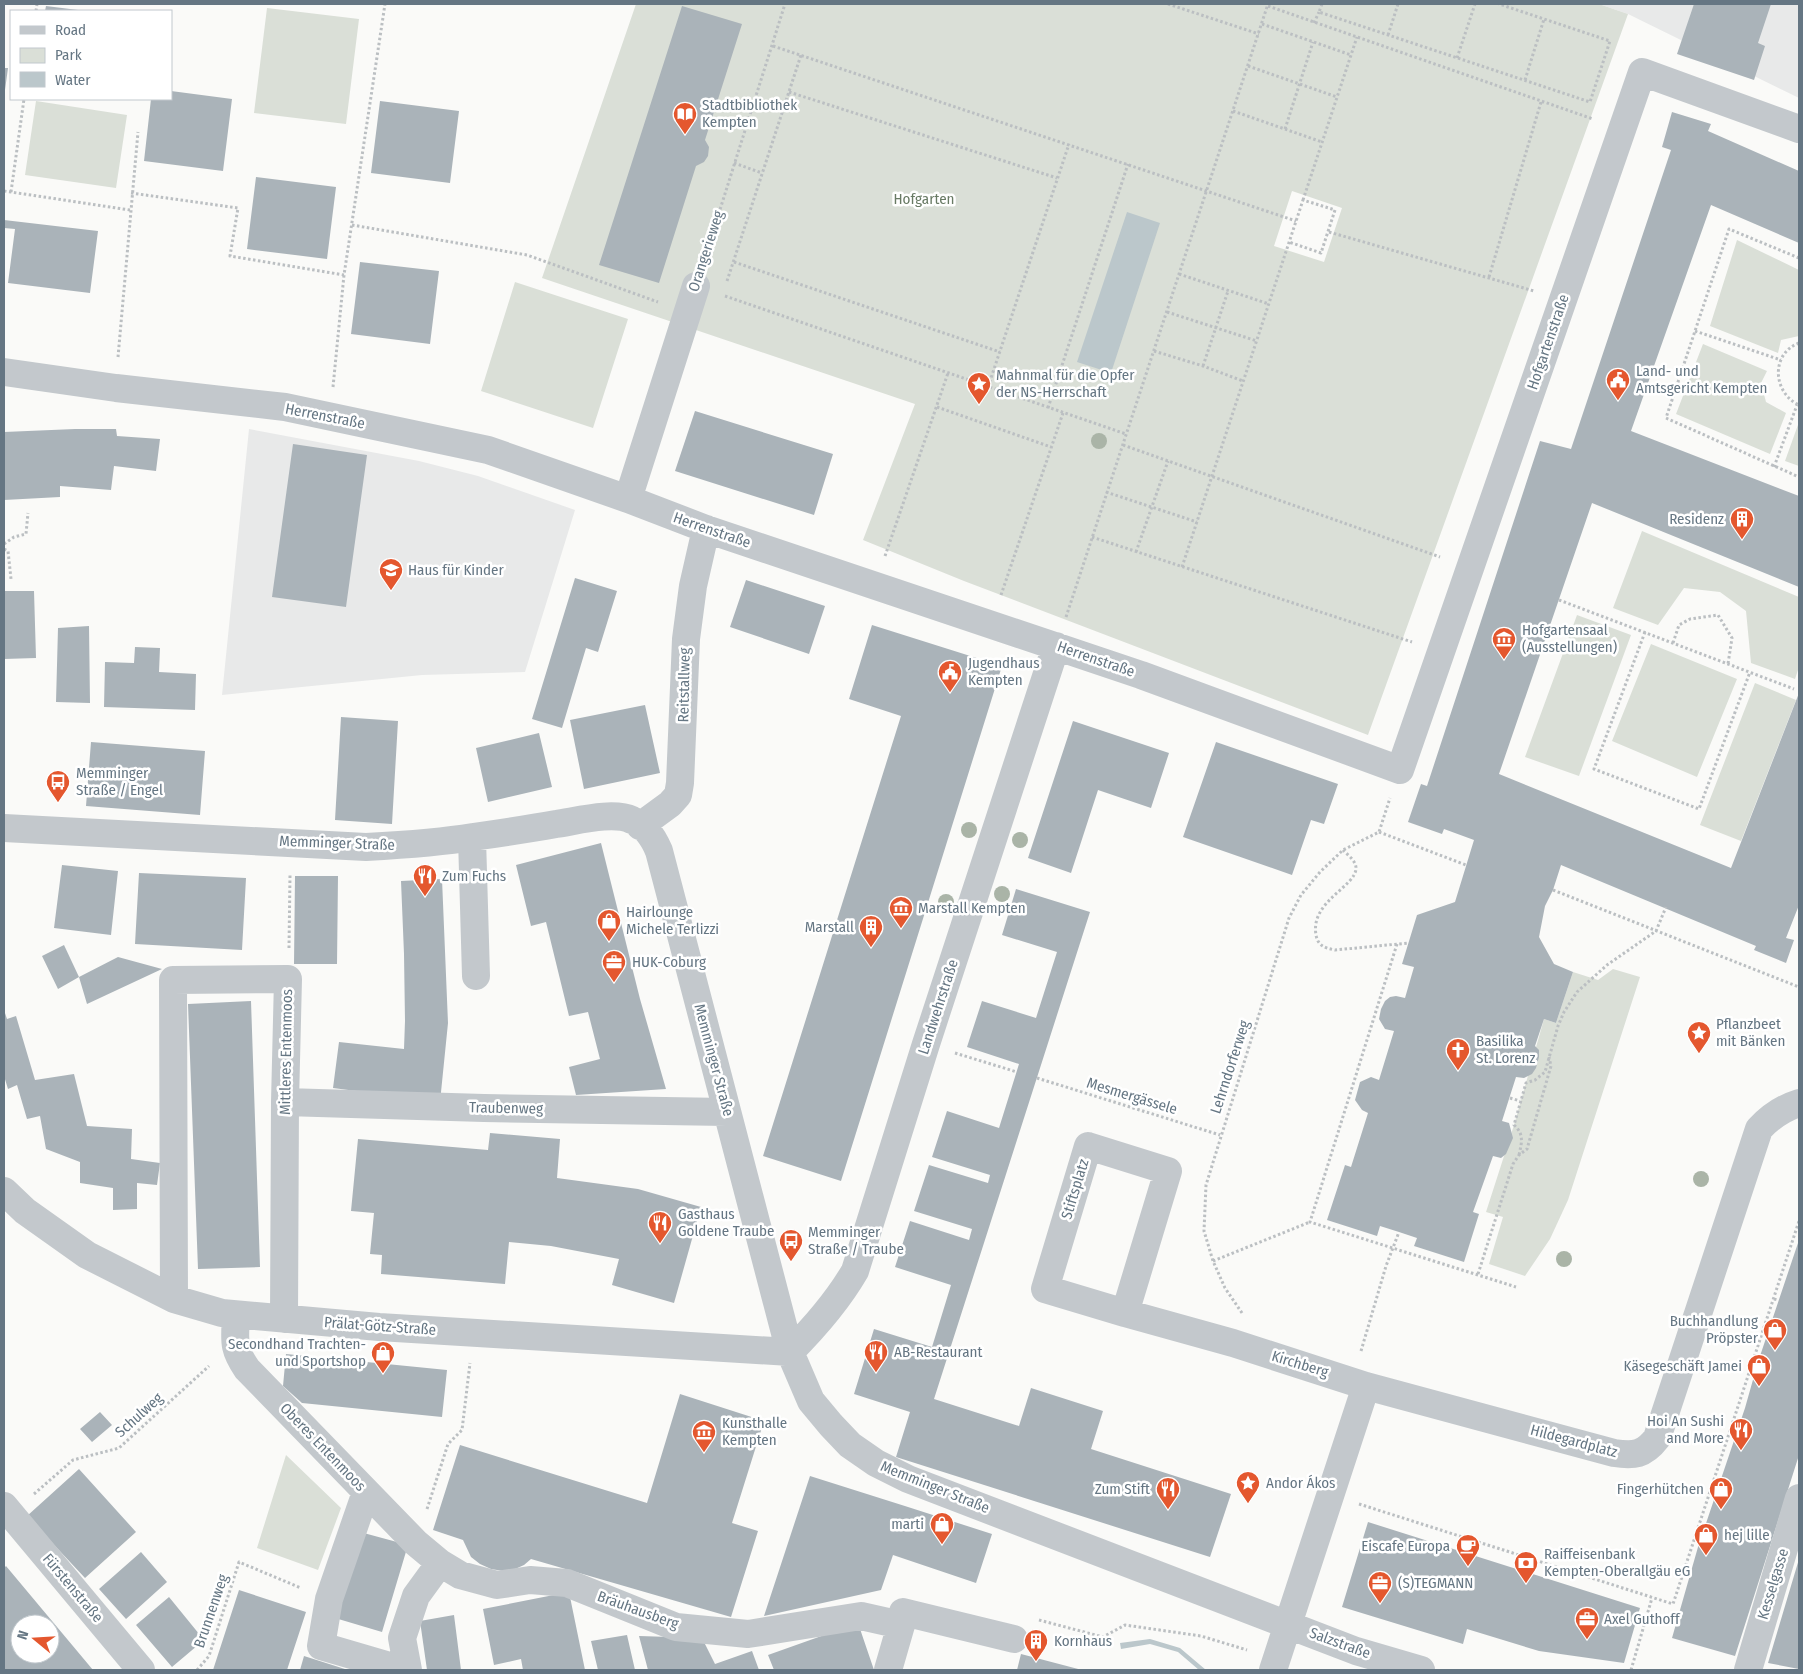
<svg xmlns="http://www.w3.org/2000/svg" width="1803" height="1674" font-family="'Fira Sans Condensed',sans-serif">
<rect width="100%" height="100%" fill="#fafaf8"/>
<path fill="#e8e9e9" d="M1599 4H1799V98L1628 14Z
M249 429 419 461 478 476 575 510 525 672 422 675 222 695Z"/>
<path fill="#dadfd7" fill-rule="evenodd" d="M636 4H1599L1628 14 1368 735 964 581 863 540 915 404 542 278ZM1292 191 1342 208 1324 262 1274 246Z
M267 8 359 19 346 124 254 113Z
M36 101 127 115 116 188 25 175Z
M1737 240 1799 270V336L1781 340 1778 353 1710 326Z
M515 282 628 319 593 428 481 391Z
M1703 344 1767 371 1761 383 1766 402 1786 413 1770 454 1676 414Z
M1799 422V466L1785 461Z
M1642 531 1799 597V667L1795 679 1751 663 1746 611 1720 592 1684 588 1658 625 1613 608Z
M1577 615 1631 635 1579 776 1525 757Z
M1651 644 1737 679 1697 777 1612 741Z
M1755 683 1796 700 1741 841 1700 825Z
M1613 969 1640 977 1568 1200 1550 1239 1525 1276 1489 1264 1503 1217 1486 1212 1514 1125 1544 1019 1556 1023 1573 972 1598 980Z
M286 1455 341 1508 318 1570 257 1548Z"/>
<path fill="#bbc7cb" d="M1127 212 1160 223 1111 373 1077 362Z
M1150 1639 1180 1648 1206 1670H1199L1178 1652 1150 1644 1121 1649 1120 1643Z"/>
<path fill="#aab3b9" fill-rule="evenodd" d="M1694 4H1771L1758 43 1765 46 1754 80 1677 54Z
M46 6 78 10V11H45Z
M682 6 742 24 705 140 709 147 708 156 704 162 696 166 659 283 599 265Z
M4 68H8L5 90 4 89Z
M171 91 232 99 223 171 144 161 151 99H171Z
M380 101 459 111 450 183 371 173Z
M1672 112 1711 124 1708 131 1799 171V243L1711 205 1631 431 1799 496V587L1592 503 1499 774 1731 868 1799 693V905L1786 938 1794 940 1786 963 1754 950 1756 946 1561 865 1553 890 1545 906 1539 937 1554 964 1573 972 1556 1023 1544 1019 1535 1046 1539 1050V1057L1536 1068 1532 1074 1524 1078 1516 1077 1502 1121 1509 1123 1513 1138 1506 1154 1501 1158 1493 1156 1473 1212 1479 1214 1464 1262 1414 1246 1417 1238 1399 1232 1380 1226 1377 1236 1327 1220 1345 1165 1351 1167 1368 1113 1362 1110 1355 1100 1360 1082 1371 1077 1379 1080 1394 1031 1385 1029 1379 1019 1381 1009 1385 1001 1390 997 1396 996 1405 998 1414 967 1402 964 1417 915 1455 902 1474 840 1444 829 1442 834 1408 822 1421 784 1427 786 1540 441 1571 449 1671 150 1662 147Z
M256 177 336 187 327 259 247 249Z
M4 220 98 231 90 293 8 283 15 229 4 228Z
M360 262 439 271 430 344 351 334Z
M695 411 833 454 814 515 675 471Z
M75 429H116L117 436 160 439 156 471 114 466 111 490 60 486V497L4 500V432Z
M293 444 367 455 346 607 272 597Z
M575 578 617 591 598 652 586 648 562 728 532 719Z
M746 580 825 606 809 654 730 627Z
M4 591H34L36 658 4 659Z
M872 625 1002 666 841 1181 763 1156 901 716 849 699Z
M89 626 90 703 56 702 58 628Z
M135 647 160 648 159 672 196 674 195 710 104 707 105 662 134 663Z
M645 705 660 773 584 789 570 720Z
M341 717 398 721 392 824 335 820Z
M1073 721 1169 753 1151 808 1098 790 1071 873 1028 858Z
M539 733 552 787 488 802 476 748Z
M91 742 205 751 200 815 86 806Z
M1216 742 1338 784 1324 824 1311 820 1292 875 1183 837Z
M601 843 640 999 666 1089 576 1095 569 1067 600 1059 588 1012 569 1016 546 922 531 926 516 865Z
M62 865 118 871 111 935 54 928Z
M139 873 246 878 242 950 135 944Z
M295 876H338L337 964H294Z
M442 879 448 1023 440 1102 333 1088 339 1042 404 1049 405 1021 404 954 401 881Z
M1016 889 1090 912 934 1399 1019 1426 1031 1388 1103 1411 1091 1449 1231 1494 1210 1557 896 1457 910 1412 854 1394 874 1329 932 1347 951 1285 895 1267 910 1221 969 1240 972 1229 914 1211 929 1165 988 1183 990 1175 932 1157 947 1111 999 1128 1019 1064 967 1047 982 1001 1036 1018 1057 952 1002 935Z
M64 945 79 977 58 989 42 956Z
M118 957 162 969 87 1004 79 977Z
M251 1001 260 1267 198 1269 188 1004Z
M4 1010 7 1019 16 1016 35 1080 74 1074 87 1126 132 1129 131 1159 160 1163 157 1185 137 1183V1209L113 1210V1188L80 1183V1162L46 1149 40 1116 27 1119 17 1085 8 1089 4 1076Z
M490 1133 560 1139 557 1178 638 1189 701 1207 674 1303 612 1285 619 1259 551 1246 509 1242 505 1284 381 1274 382 1255 370 1254 374 1213 351 1211 358 1139 488 1150Z
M1799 1240V1455L1735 1656 1672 1638 1698 1547 1745 1408 1758 1362Z
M286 1354 447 1370 442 1417 302 1403 283 1386Z
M680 1394 764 1421 732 1523 758 1531 731 1617 531 1559 524 1565 513 1570 503 1571 491 1569 480 1564 471 1557 463 1540 433 1530 460 1445 647 1503Z
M100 1412 112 1425 92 1442 80 1429Z
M79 1469 136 1532 85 1578 27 1516Z
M810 1476 908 1507 992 1534 976 1583 893 1555 881 1590 764 1616Z
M1368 1522 1640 1608 1624 1663 1539 1651 1467 1629 1463 1644 1342 1607Z
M360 1532 408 1545 382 1632 335 1618Z
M141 1552 167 1582 126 1619 99 1589Z
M1799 1559V1669L1768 1663Z
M6 1566 93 1670H4V1568ZM20 1624H50V1654H20Z
M239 1590 306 1612 287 1670H213Z
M569 1592 585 1670H523L521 1659 494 1665 483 1609Z
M169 1597 204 1640 172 1667 136 1625Z
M454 1615 461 1670H427L420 1621Z
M858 1623 874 1670H774L768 1655Z
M627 1635 635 1670H598L591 1641Z
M639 1636 702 1638 715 1664 752 1651 759 1670H648Z
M1021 1654 1082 1670H1017Z
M304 1656 348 1670H300Z"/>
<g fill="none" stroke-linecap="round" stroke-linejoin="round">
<path stroke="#bbbfc2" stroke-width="3" stroke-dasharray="2.5 2.5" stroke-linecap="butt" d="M1168 4 1259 34
M1322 4 1319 12 1590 102 1610 41 1499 4
M1268 6 1593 119
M36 11 37 4
M1314 23 1319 12
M1262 24 1351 55
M1388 35 1398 4
M773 46 1296 221
M1457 58 1475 4
M1248 66 1337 97
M1525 80 1544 19
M789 92 1057 178
M1233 111 1322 142
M1285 129 1313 42
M734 163 762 173
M4 191 130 210
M11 192 24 99
M131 193 238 208 230 256 344 275
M1303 200 1357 37
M352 225 527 255 658 302
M1329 232 1534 291
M705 257 785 4
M1799 258 1729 229 1666 418 1799 477
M734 262 1000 352
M1179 274 1269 304
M1489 277 1541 102
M727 281 801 55
M725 296 1126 434
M1167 312 1257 341
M1695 331 1781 360
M1799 343C1770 354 1773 393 1799 405
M1154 351 1203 366 1243 381
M118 357 138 132
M1203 366 1228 291
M333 387 344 275 385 4
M988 387 1069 144
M937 407 1051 447
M1048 408 1128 164
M1123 445 1440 557
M1774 467 1797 405
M1106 492 1197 522
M1092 537 1412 642
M4 544 14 537 26 534 28 513
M4 549 8 551 11 579
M1136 552 1168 461
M885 556 948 373
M1182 567 1303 200 1335 210 1321 253 1289 242
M1001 595 1063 413
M1559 600 1794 689
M1066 617 1268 4
M1645 632 1594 769 1699 809 1750 672
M1673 643 1679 625 1690 619 1718 615 1732 638 1728 664
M1379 832 1466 865
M1343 850C1348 855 1356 861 1356 868 1356 887 1310 901 1316 935 1318 946 1325 948 1335 950L1409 943
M1553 890 1799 987
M1397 944 1310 1222 1516 1287
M289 948 290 875
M955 1053 1017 1072
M1037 1078 1220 1135
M1510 1098 1520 1101
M1519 1155C1522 1142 1524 1134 1514 1125L1526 1083 1535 1080 1545 1072 1558 1026 1564 1012 1577 992 1607 965 1656 931 1666 907
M1213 1261 1310 1222
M1478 1274 1513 1164 1519 1155 1527 1149 1551 1066 1549 1057
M1774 1299 1778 1300
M1242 1313 1225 1288 1213 1261 1204 1231 1206 1185 1289 918 1301 895 1320 872 1343 850 1379 832 1390 798
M1361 1351 1386 1266 1399 1232
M34 1494 73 1460 119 1448 209 1366
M1359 1504 1673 1604 1799 1221
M427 1509 448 1444 462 1430 470 1363
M1039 1620 1103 1637 1125 1625 1201 1636 1247 1650
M197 1670 209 1656 239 1562 301 1588
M1631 1670 1652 1598"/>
<path stroke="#c3c8cc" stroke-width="28" d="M4 372 116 388 285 407 488 450 628 499 706 529 1141 675 1400 770 1642 72 1799 129
M628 499 696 286
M640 826 670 804 678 795 680 783 686 639 693 586 706 529
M4 828 366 847C402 845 437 843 473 837 501 833 528 829 556 824 577 821 613 811 632 820 645 825 654 839 659 851L790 1352 811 1401 831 1425 850 1445 876 1463 908 1479 1356 1651 1421 1670
M472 838 476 976
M285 1102 484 1108 727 1112
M4 1191 25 1211 87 1255 174 1299 222 1313 379 1327 790 1352
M174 1299 173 980 288 979 285 1102 284 1319
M1125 1313 1045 1289 1088 1146 1168 1171 1125 1313 1233 1343 1366 1386 1614 1453C1634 1456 1644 1455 1657 1438L1759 1129C1771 1116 1783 1108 1799 1103
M236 1315C235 1340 232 1347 247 1369L416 1543 440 1563 460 1575 497 1585 530 1580 567 1583 676 1627 748 1634 861 1616 901 1625
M790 1352C815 1327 837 1302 855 1271L926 1044 1056 646
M366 1492 329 1599 321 1646 403 1670
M4 1506 141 1670
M408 1670 402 1638 416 1596 440 1563
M888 1670 901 1625 903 1612 1014 1639
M1273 1670 1366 1386
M1748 1670 1799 1498"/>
</g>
<g fill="#aab4a7">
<circle cx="1099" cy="441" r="8"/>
<circle cx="969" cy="830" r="8"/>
<circle cx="1020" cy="840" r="8"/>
<circle cx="1002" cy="894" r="8"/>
<circle cx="946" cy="902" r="8"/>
<circle cx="1701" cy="1179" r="8"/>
<circle cx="1564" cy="1259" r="8"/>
</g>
<defs>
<g id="library-pin" transform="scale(1.25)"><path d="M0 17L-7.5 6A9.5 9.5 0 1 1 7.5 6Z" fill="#e4572e" stroke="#fff"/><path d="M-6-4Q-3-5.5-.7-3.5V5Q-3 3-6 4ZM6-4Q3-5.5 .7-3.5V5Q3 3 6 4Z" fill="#fff"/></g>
<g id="civic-pin" transform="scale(1.25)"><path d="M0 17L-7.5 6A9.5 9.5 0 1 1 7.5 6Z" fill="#e4572e" stroke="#fff"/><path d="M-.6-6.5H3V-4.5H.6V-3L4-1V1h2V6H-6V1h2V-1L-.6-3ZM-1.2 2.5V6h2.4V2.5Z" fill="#fff"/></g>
<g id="sight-pin" transform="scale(1.25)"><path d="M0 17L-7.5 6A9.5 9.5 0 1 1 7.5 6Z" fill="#e4572e" stroke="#fff"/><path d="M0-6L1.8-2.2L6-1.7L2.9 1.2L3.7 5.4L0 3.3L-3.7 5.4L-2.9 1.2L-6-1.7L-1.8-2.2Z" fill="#fff"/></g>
<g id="building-pin" transform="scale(1.25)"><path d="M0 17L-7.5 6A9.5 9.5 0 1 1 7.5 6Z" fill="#e4572e" stroke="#fff"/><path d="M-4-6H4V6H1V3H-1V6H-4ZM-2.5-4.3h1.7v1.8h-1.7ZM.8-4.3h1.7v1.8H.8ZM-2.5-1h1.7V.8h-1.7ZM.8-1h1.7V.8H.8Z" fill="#fff"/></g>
<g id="school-pin" transform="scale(1.25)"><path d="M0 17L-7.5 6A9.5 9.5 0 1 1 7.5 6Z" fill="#e4572e" stroke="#fff"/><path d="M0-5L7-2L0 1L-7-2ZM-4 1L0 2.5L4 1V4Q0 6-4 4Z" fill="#fff"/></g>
<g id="museum-pin" transform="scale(1.25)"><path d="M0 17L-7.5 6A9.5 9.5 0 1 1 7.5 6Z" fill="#e4572e" stroke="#fff"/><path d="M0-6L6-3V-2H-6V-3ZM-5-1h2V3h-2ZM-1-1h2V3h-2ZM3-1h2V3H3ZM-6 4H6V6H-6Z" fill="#fff"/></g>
<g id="bus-pin" transform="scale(1.25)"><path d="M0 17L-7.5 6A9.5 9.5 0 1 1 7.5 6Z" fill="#e4572e" stroke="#fff"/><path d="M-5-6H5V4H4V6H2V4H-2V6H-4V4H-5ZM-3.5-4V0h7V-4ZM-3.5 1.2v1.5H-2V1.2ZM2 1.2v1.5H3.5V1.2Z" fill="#fff"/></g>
<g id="restaurant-pin" transform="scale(1.25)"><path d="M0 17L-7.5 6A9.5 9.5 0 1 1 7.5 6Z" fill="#e4572e" stroke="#fff"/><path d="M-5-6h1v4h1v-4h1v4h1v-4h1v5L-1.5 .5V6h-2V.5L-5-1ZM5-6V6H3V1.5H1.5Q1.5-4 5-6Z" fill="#fff"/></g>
<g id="shop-pin" transform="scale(1.25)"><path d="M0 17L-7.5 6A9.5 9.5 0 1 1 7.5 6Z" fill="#e4572e" stroke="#fff"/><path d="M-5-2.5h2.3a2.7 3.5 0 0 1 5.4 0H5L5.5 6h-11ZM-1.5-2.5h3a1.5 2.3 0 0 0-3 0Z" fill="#fff"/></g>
<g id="office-pin" transform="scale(1.25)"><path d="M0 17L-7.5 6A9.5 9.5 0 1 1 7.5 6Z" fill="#e4572e" stroke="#fff"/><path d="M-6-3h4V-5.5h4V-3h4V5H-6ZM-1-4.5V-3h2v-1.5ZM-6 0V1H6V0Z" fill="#fff"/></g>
<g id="church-pin" transform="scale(1.25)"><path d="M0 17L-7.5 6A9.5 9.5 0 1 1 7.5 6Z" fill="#e4572e" stroke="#fff"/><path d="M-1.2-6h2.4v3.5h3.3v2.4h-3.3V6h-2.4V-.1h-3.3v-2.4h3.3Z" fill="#fff"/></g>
<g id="cafe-pin" transform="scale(1.25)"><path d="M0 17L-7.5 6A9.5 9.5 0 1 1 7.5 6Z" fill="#e4572e" stroke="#fff"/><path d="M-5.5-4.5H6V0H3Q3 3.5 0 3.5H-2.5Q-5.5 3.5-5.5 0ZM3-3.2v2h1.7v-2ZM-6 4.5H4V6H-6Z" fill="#fff"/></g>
<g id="bank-pin" transform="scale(1.25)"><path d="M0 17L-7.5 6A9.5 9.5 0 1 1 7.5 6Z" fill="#e4572e" stroke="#fff"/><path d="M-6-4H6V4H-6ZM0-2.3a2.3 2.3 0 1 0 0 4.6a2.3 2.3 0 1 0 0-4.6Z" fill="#fff"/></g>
</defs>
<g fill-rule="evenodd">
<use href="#library-pin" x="685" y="114"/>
<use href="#civic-pin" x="1618" y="380"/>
<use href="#sight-pin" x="979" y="384"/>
<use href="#building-pin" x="1742" y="519"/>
<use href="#school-pin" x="391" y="570"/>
<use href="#museum-pin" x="1504" y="639"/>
<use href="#civic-pin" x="950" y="672"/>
<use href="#bus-pin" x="58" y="782"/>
<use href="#restaurant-pin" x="425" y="876"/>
<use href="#museum-pin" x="901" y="908"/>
<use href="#shop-pin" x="609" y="921"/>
<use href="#building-pin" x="871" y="927"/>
<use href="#office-pin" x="614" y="962"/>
<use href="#sight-pin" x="1699" y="1033"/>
<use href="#church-pin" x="1458" y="1050"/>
<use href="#restaurant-pin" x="660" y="1223"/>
<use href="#bus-pin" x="791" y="1241"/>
<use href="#shop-pin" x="1775" y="1330"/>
<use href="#restaurant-pin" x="876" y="1352"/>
<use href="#shop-pin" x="383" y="1353"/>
<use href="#shop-pin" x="1759" y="1366"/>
<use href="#restaurant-pin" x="1741" y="1430"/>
<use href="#museum-pin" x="704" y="1432"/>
<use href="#sight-pin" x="1248" y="1483"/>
<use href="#restaurant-pin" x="1168" y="1489"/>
<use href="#shop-pin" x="1721" y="1489"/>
<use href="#shop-pin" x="942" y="1524"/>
<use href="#shop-pin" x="1706" y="1535"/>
<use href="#cafe-pin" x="1468" y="1546"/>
<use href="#bank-pin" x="1526" y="1563"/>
<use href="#office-pin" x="1380" y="1583"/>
<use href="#office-pin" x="1587" y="1619"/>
<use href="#building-pin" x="1036" y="1641"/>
</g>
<g text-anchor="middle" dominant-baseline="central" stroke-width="5" stroke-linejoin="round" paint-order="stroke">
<g font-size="15" fill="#657683" stroke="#fff" text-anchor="start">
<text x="702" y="105">Stadtbibliothek<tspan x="702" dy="17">Kempten</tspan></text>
<text x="1636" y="371">Land- und<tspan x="1636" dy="17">Amtsgericht Kempten</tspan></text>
<text x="996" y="375">Mahnmal für die Opfer<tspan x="996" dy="17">der NS-Herrschaft</tspan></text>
<text x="1724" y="519" text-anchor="end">Residenz</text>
<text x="408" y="570">Haus für Kinder</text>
<text x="1522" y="630">Hofgartensaal<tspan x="1522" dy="17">(Ausstellungen)</tspan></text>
<text x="968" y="663">Jugendhaus<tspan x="968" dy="17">Kempten</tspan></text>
<text x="76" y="773">Memminger<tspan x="76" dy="17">Straße / Engel</tspan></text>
<text x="442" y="876">Zum Fuchs</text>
<text x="918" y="908">Marstall Kempten</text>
<text x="626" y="912">Hairlounge<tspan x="626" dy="17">Michele Terlizzi</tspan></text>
<text x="854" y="927" text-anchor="end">Marstall</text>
<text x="632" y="962">HUK-Coburg</text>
<text x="1716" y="1024">Pflanzbeet<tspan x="1716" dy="17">mit Bänken</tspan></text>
<text x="1476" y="1041">Basilika<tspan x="1476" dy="17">St. Lorenz</tspan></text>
<text x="678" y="1214">Gasthaus<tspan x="678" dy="17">Goldene Traube</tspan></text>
<text x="808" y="1232">Memminger<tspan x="808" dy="17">Straße / Traube</tspan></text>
<text x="1758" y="1321" text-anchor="end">Buchhandlung<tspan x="1758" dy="17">Pröpster</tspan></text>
<text x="366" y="1344" text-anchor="end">Secondhand Trachten-<tspan x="366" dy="17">und Sportshop</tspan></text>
<text x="894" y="1352">AB-Restaurant</text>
<text x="1742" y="1366" text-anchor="end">Käsegeschäft Jamei</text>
<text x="1724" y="1421" text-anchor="end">Hoi An Sushi<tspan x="1724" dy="17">and More</tspan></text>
<text x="722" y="1423">Kunsthalle<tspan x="722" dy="17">Kempten</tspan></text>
<text x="1266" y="1483">Andor Ákos</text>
<text x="1150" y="1489" text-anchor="end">Zum Stift</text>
<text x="1704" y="1489" text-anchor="end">Fingerhütchen</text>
<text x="924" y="1524" text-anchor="end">marti</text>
<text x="1724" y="1535">hej lille</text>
<text x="1450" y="1546" text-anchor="end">Eiscafe Europa</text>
<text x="1544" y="1554">Raiffeisenbank<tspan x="1544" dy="17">Kempten-Oberallgäu eG</tspan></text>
<text x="1398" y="1583">(S)TEGMANN</text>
<text x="1604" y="1619">Axel Guthoff</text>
<text x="1054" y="1641">Kornhaus</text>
</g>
<g font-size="15" fill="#687a64" stroke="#fff">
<text x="924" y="199">Hofgarten</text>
</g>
<g font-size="15" fill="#657683" stroke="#fff">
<text transform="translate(706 251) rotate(-72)">Orangerieweg</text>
<text transform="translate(1548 342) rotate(-71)">Hofgartenstraße</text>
<text transform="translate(325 416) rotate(11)">Herrenstraße</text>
<text transform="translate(712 530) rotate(19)">Herrenstraße</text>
<text transform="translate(1096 659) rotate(19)">Herrenstraße</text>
<text transform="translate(684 685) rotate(-89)">Reitstallweg</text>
<text transform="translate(337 843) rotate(2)">Memminger Straße</text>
<text transform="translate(938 1007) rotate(-72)">Landwehrstraße</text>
<text transform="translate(286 1052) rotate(-89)">Mittleres Entenmoos</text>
<text transform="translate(714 1060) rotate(75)">Memminger Straße</text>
<text transform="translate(1230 1067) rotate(-72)">Lehrndorferweg</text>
<text transform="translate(1132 1096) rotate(17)">Mesmergässele</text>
<text transform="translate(506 1108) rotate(1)">Traubenweg</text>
<text transform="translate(1075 1189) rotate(-73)">Stiftsplatz</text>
<text transform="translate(380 1326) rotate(4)">Prälat-Götz-Straße</text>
<text transform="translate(1300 1364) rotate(17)">Kirchberg</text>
<text transform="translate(139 1415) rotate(-42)">Schulweg</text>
<text transform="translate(1574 1441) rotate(15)">Hildegardplatz</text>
<text transform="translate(323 1447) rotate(46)">Oberes Entenmoos</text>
<text transform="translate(935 1487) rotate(22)">Memminger Straße</text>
<text transform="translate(1773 1584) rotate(-73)">Kesselgasse</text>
<text transform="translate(73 1588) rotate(50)">Fürstenstraße</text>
<text transform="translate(638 1610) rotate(20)">Bräuhausberg</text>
<text transform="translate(211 1611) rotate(-71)">Brunnenweg</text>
<text transform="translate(1340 1643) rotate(20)">Salzstraße</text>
</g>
</g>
<rect width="1803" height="1674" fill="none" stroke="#657683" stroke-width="10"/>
<rect x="10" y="10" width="162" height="90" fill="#ffffff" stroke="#c1c8cd"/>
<rect x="20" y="26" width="25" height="8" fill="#c3c8cc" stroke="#c1c8cd"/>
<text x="55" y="35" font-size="15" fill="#657683">Road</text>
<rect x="20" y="48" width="25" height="15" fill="#dadfd7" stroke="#c1c8cd"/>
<text x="55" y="60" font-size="15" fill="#657683">Park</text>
<rect x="20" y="72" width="25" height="15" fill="#bbc7cb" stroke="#c1c8cd"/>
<text x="55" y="85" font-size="15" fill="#657683">Water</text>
<g transform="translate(35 1639) rotate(288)"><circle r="24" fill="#ffffff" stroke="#c1c8cd"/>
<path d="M0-4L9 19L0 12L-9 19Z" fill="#e4572e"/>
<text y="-8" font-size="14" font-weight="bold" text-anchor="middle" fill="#657683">N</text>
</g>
</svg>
